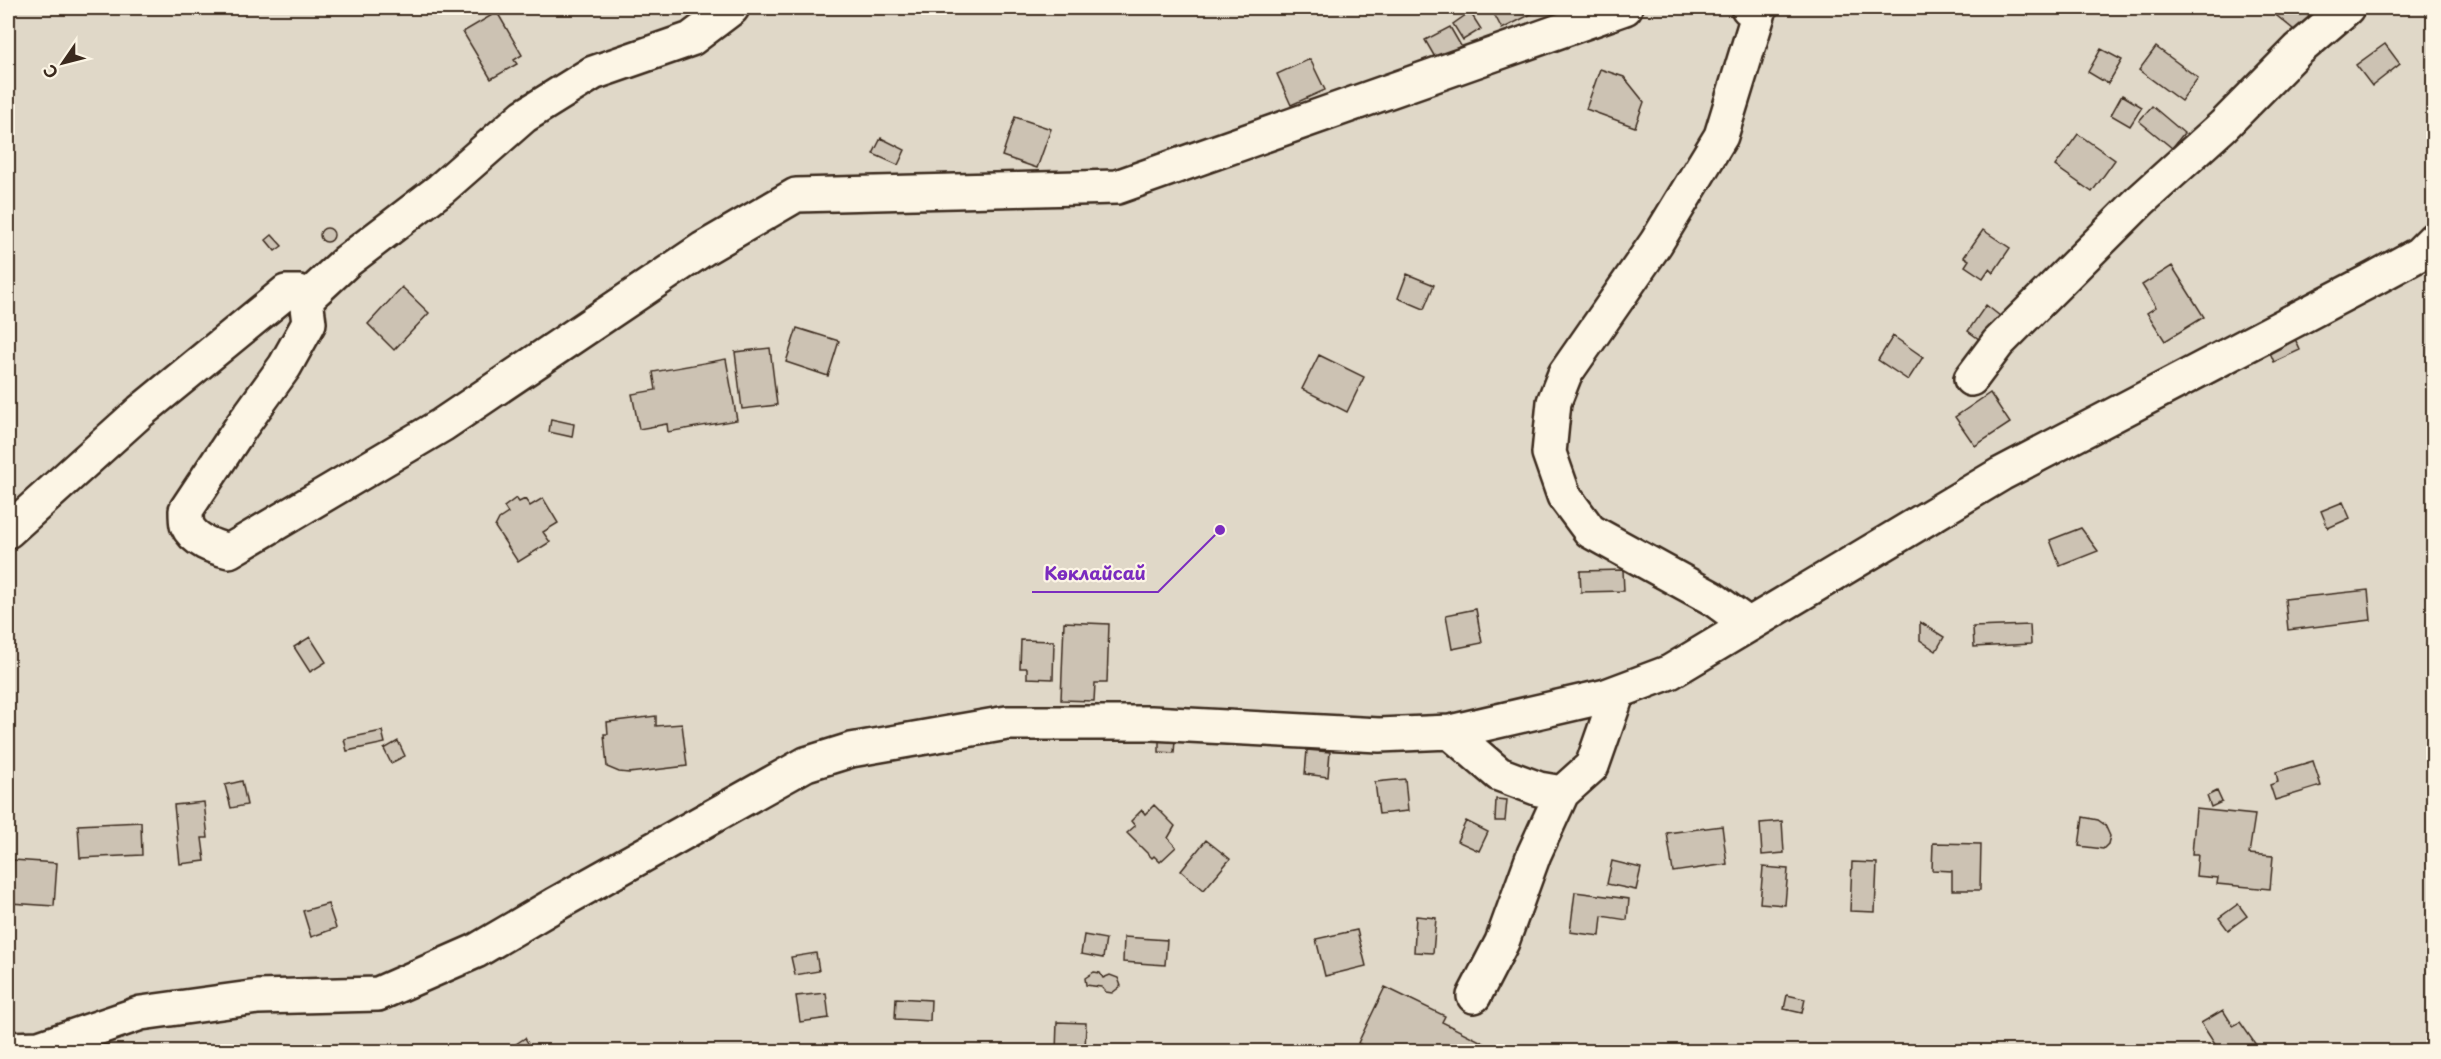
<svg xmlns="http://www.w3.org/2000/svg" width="2441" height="1059" font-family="'Playpen Sans',sans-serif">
<rect width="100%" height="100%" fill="#fcf5e5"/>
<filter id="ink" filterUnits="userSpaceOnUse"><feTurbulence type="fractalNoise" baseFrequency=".0167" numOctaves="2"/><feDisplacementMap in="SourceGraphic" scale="12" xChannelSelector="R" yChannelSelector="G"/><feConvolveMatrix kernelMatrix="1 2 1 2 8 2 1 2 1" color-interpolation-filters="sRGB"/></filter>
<g filter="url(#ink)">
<path fill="#e0d8c8" stroke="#8e8173" stroke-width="1.5" d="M8 8H2433V1051H8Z"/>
<path fill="#ccc2b3" stroke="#3b2a1e" stroke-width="1.5" d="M1491 8H1535L1537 11 1502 29Z
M2267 8H2299L2311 18 2298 33Z
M497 12 522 55 514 60 517 64 491 79 463 32Z
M1470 12 1481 29 1463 40 1453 24Z
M1450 27 1461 46 1436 59 1425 40Z
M2385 44 2400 64 2372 86 2356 65Z
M2156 47 2198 78 2181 101 2139 70Z
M2101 49 2122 60 2108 84 2088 72Z
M1310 59 1325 90 1291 105 1277 74Z
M1600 69 1624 77 1644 102 1635 127 1586 109Z
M2122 95 2142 107 2130 126 2111 115Z
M2152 106 2184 133 2172 148 2139 121Z
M1015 117 1051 129 1037 168 1002 156Z
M2078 134 2115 160 2092 192 2055 166Z
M881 138 905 150 898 165 873 154Z
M320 235a7 7 0 1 1 14 0a7 7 0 1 1-14 0Z
M1983 230 2010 248 1993 273 1989 269 1983 278 1965 266 1969 260 1964 257Z
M272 235 282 246 275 251 266 240Z
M2172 266 2204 317 2165 341 2147 313 2156 307 2142 285Z
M1407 274 1434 285 1424 309 1398 298Z
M402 287 429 313 394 350 368 324Z
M1986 305 2005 320 1987 345 1968 331Z
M797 328 839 341 828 376 786 362Z
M2292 332 2300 350 2274 362 2266 343Z
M1893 336 1923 357 1908 380 1878 360Z
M770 348 777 405 742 409 735 352Z
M1319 355 1364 377 1347 412 1302 389Z
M726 359 737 420 668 432 667 424 639 429 632 394 656 390 653 372Z
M1990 393 2010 423 1975 446 1955 417Z
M551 419 574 424 572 437 549 432Z
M516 498 519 502 525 499 530 506 543 498 558 523 543 532 550 542 518 562 495 527 499 519 508 513 504 507Z
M2343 502 2350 518 2328 528 2321 511Z
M2081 528 2098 551 2060 566 2050 540Z
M1623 570 1624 591 1581 592 1580 571Z
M2368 590 2371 620 2288 630 2285 599Z
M1476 609 1482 643 1452 649 1446 615Z
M1064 622 1109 624 1107 683H1095L1094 701 1061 700Z
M1920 622 1944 637 1936 651 1920 640Z
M2030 625 2031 644 1974 647 1973 627Z
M310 637 326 662 310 672 294 647Z
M1021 640 1054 641 1053 679 1027 678V668H1020Z
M656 716V726L682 724 687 766 629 773 619 772 607 767 604 734H608L607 722Z
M382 731 385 743 347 751 344 739Z
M1159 740H1175L1174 753 1159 752Z
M398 741 405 756 391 763 384 749Z
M1307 750 1330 752 1328 777 1305 774Z
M2313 761 2321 786 2275 800 2270 785 2278 782 2276 772Z
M1405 779 1408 811 1379 814 1375 782Z
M242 781 247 805 231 808 225 785Z
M2217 791 2222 802 2211 807 2207 796Z
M1496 799 1507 800 1505 821H1495Z
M204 802 208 838H202L205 861 180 864 174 805Z
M1154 805 1175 826 1168 838 1176 847 1160 862 1154 856 1152 858 1127 833 1135 826 1131 821 1142 810 1145 814Z
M2196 809 2255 815 2249 854 2273 856 2270 889 2217 884 2218 878 2196 876 2198 854H2192Z
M2083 817 2098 820 2105 825 2110 836 2108 844 2103 849 2079 846Z
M1466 821 1488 832 1479 851 1457 841Z
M1782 821 1784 853 1762 855 1760 823Z
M141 822 142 855 80 858 78 825Z
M1722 826 1727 864 1673 872 1667 833Z
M1206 840 1230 859 1204 890 1181 871Z
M1933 843 1981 844 1980 890H1952V871L1932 870Z
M13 860 57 863 54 906 10 903Z
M1612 861 1641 868 1636 890 1607 884Z
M1852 862 1877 863 1875 912 1850 911Z
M1763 867 1788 869 1785 905 1760 903Z
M1575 892 1629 899 1627 920 1602 916 1600 936 1570 932Z
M328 904 336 928 311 937 303 911Z
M2238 904 2247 916 2228 930 2219 918Z
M1416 916 1436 918 1433 953 1414 952Z
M1357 930 1366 966 1325 976 1316 939Z
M1084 935 1106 939 1103 958 1081 954Z
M1124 937 1167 940 1165 965 1123 962Z
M816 953 819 971 795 975 791 957Z
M1094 972 1100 973 1103 978 1110 975 1118 978 1121 986 1112 993 1106 992 1101 987 1086 985 1085 978Z
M1385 987 1445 1016 1442 1022 1492 1047 1489 1052H1374L1358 1043Z
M826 993 829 1018 800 1022 796 996Z
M1787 995 1805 999 1802 1013 1784 1009Z
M896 998 931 1000 930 1021 895 1019Z
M2223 1010 2233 1026 2240 1022 2256 1045 2246 1052H2220L2201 1023Z
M1057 1022 1086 1023 1085 1052H1056Z
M525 1038 533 1052H504Z"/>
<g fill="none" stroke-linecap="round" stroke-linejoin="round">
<g stroke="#3b2a1e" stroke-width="38">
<path id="minor" d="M1748 8 1759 12 1721 136 1656 243 1565 374 1554 402 1549 453 1564 496 1590 531 1712 598 1749 625
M306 299 347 261 441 189 524 116 593 73 691 39 732 8
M1971 379 1998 343 2140 201 2223 126 2298 50 2347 8
M8 531 141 411 286 292H299L306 299 309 323 285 366 241 427 186 510C186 514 186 521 187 525 194 541 214 547 229 551L442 425 703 249 796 195 1117 187 1625 8
M1450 732 1499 774 1539 789 1562 793 1592 766 1618 692
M1474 996 1502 942 1534 854 1562 793
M8 1049 39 1048 141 1013 258 997 378 994 476 951 556 904 806 764 851 750 1007 723H1151L1379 735 1450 732 1606 696 1670 672 2001 474 2375 278 2419 254 2434 239"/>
</g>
<use href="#minor" stroke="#fcf5e5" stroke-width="33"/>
</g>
</g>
<path fill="none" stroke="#7b2cbf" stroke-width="2" d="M1220 530L1158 592H1032"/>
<circle fill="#7b2cbf" stroke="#fcf5e5" stroke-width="2" cx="1220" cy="530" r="6"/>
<g font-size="18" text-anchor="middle" font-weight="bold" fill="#7b2cbf" stroke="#fcf5e5" stroke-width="4.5" stroke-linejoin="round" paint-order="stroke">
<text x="1095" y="580">Көклайсай</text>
</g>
<rect width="2441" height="1059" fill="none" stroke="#fcf5e5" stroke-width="30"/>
<rect x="15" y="15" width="2411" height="1029" fill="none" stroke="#3b2a1e" stroke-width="2" filter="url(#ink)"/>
<g transform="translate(63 63) rotate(235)" stroke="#fcf5e5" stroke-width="4.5" paint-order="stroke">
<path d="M0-4.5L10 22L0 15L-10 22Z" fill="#3b2a1e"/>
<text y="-9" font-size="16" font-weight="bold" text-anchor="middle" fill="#3b2a1e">С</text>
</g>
</svg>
